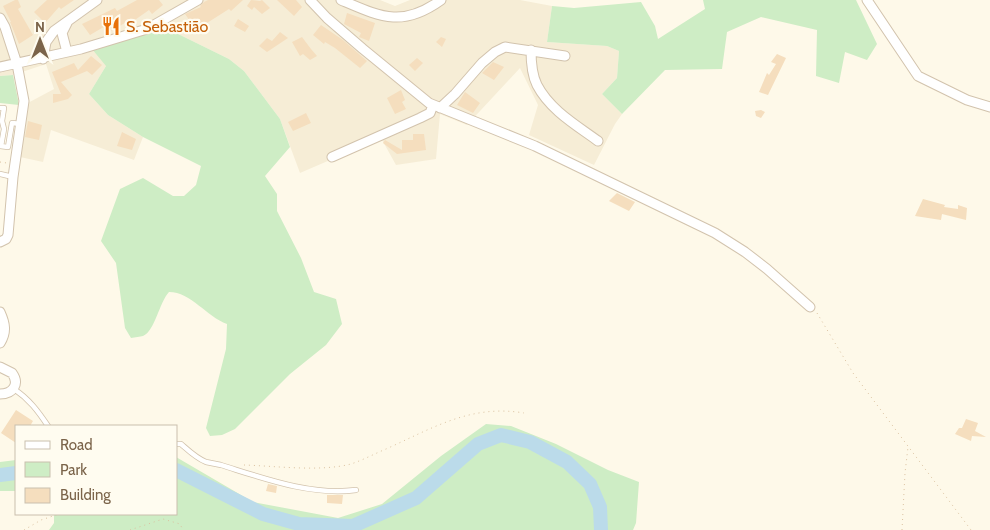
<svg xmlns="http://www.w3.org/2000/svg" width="990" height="530" font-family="Cabin,sans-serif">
<rect width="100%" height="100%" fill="#fef9e9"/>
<path fill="#f6edd6" d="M0 0H380L395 6 410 0H520L552 6 547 42 607 46 619 51 617 78 602 94 622 114 615 124 594 165 529 135 538 105 520 68 467 125 440 114 436 159 396 165 381 138 300 173 280 119 244 71 229 59 172 31 106 66 89 94 108 115 143 137 134 160 51 130 43 162 20 157 26 104 54 89 46 64 13 75 0 76Z"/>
<path fill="#ceedc5" d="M703 0H856L877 44 867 60 845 52 839 83 816 76 817 30 761 17 727 32 722 69 665 70 622 114 602 94 617 78 619 51 607 46 547 42 552 6 574 8 641 2 655 26 658 39 705 9Z
M155 31H172L229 59 244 71 280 119 290 147 265 176 277 194V211L301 258 314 292 336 299 342 324 326 345 290 374 235 429 222 435 210 436 206 428 226 349 227 324C207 317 191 292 169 292 159 303 155 331 143 336 140 337 135 337 131 338L125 328 116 263 101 241 120 189 143 178 173 196H184L196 185 201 166 143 137 108 115 89 94 106 66 92 49Z
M13 75 19 105 0 103V76Z
M486 424 511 426 556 444 608 470 639 482 636 523 633 530H49L54 523V514H176V457L253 502 338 518 382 504 441 456Z
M16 460V491H0V462Z"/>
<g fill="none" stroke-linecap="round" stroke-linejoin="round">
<path stroke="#bbdbea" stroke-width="14" d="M176 470 263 514 299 524 353 526 416 498 478 444 501 435 530 442 567 462 590 484 600 507 601 530
M0 475 16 473"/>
</g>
<path fill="#f5debe" d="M15 0H18L21 7 18 9 33 35 19 44 10 22H11L3 6Z
M47 0H74L61 9 59 7 45 23 34 12Z
M137 0H159L163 5 152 14 149 10 132 22 130 20 111 31 107 25 90 35 82 24 115 8 117 11Z
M208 0H243L231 11 229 9 207 23 208 25 197 31 185 14 201 7 200 6 204 2Z
M251 0 260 1 262 0 270 8 262 14 254 7 252 10 247 6Z
M277 0H296L302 7 294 16Z
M347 13 375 23 369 41 359 37 361 33 344 24Z
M238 19 249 26 245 32 234 26Z
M321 25 343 40 367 61 360 68 335 48 325 42 324 44 313 35Z
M280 32 288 38 267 52 259 46 267 38 272 41Z
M302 37 311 49 317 56 310 60 303 54 300 56 292 42Z
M441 37 446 39 442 47 436 42Z
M777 54 786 58 768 95 759 92 767 73 769 75 776 64 771 62Z
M91 56 102 65 92 75 87 71 61 82 72 95 68 99 53 103V94H61L52 72 74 63 78 70Z
M417 58 423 63 415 71 409 65Z
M493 62 504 67 494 80 482 73Z
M401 90 405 100 402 102 406 109 395 114 387 98Z
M465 92 480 103 473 113 457 105Z
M761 110 765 112 761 118 756 116 755 111Z
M306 113 311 123 293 131 288 122Z
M28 121 42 125 39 140 25 137Z
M122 132 136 139 132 150 117 146Z
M413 134H424L426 150 397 154 383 143 385 140 402 150V140H413Z
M617 193 635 202 629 211 609 201Z
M923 199 945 205 944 207 958 209V205L967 208 966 220 942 214 941 220 915 216Z
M16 410 33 421 30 426H16V443L1 433Z
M966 419 978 423 975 431 986 437 972 436 971 441 955 434 959 428H962Z
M268 484 277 486 276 493 266 491Z
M327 495H343L342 504 327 503Z"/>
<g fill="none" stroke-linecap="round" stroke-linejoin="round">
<g stroke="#d2c3ad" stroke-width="6">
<path id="service" d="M0 108H4L2 121 4 129 1 146
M0 146 8 147 12 123 21 124
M0 174 13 177
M14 389C29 399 38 411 48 426
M176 444H181C189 451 196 458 206 462 211 463 216 464 221 465 263 478 311 496 356 490"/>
</g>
<g stroke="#d2c3ad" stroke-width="11">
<path id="minor" d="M310 0 327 18 363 49 429 103 535 146 715 233 745 252 767 269 810 307
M341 0C381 17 402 28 441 0
M867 0 918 76 967 100 990 107
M0 18 5 27 17 64 24 101 13 177 8 235 6 239 0 242
M67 23 62 33 67 52
M531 50C531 62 532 75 537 85 550 110 576 125 598 141
M43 59 46 42 54 31 97 0
M0 67 81 49 147 29 198 0
M440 108 455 94 482 63 495 52 505 47 565 56
M332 157 420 118 430 113 433 105
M0 312C5 323 7 332 0 343
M0 367 12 373C20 384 13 394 0 394"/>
</g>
<path stroke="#dbc2a0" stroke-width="1" stroke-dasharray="1 4" stroke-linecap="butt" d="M0 162 7 163
M817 313 853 373 971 530
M244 465C276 466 320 472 351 464 363 460 374 454 386 449 433 428 471 404 524 413
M24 530 41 520 59 514
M130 530 163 519 180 524 183 530
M902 530 905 473 908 447"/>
<use href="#service" stroke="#fff" stroke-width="4.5"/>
<use href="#minor" stroke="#fff" stroke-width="9"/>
</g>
<defs>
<g id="restaurant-bare" transform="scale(1.5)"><path d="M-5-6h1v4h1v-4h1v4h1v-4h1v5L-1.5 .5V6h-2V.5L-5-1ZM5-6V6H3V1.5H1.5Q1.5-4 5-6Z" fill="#e8710a" stroke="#fffcf0" stroke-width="2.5" paint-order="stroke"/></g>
</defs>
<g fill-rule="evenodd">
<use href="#restaurant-bare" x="111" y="26"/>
</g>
<g text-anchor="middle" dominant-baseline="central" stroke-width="4.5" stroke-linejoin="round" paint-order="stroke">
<g font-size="16" fill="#c56008" stroke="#fffcf0" text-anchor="start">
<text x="126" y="26">S. Sebastião</text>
</g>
</g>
<rect x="15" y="425" width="162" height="90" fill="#fffcf0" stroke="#cabfae"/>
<rect x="25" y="441" width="25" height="8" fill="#ffffff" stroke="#cabfae"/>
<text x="60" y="450" font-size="15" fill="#7b644a">Road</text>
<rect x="25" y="462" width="25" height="15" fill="#ceedc5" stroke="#cabfae"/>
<text x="60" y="475" font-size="15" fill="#7b644a">Park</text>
<rect x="25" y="488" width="25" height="15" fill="#f5debe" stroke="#cabfae"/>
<text x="60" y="500" font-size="15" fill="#7b644a">Building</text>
<g transform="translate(40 40)" stroke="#fffcf0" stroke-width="4" paint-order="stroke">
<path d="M0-4L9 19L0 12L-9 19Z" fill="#7b644a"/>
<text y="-8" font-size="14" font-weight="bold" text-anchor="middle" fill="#7b644a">N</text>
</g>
</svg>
